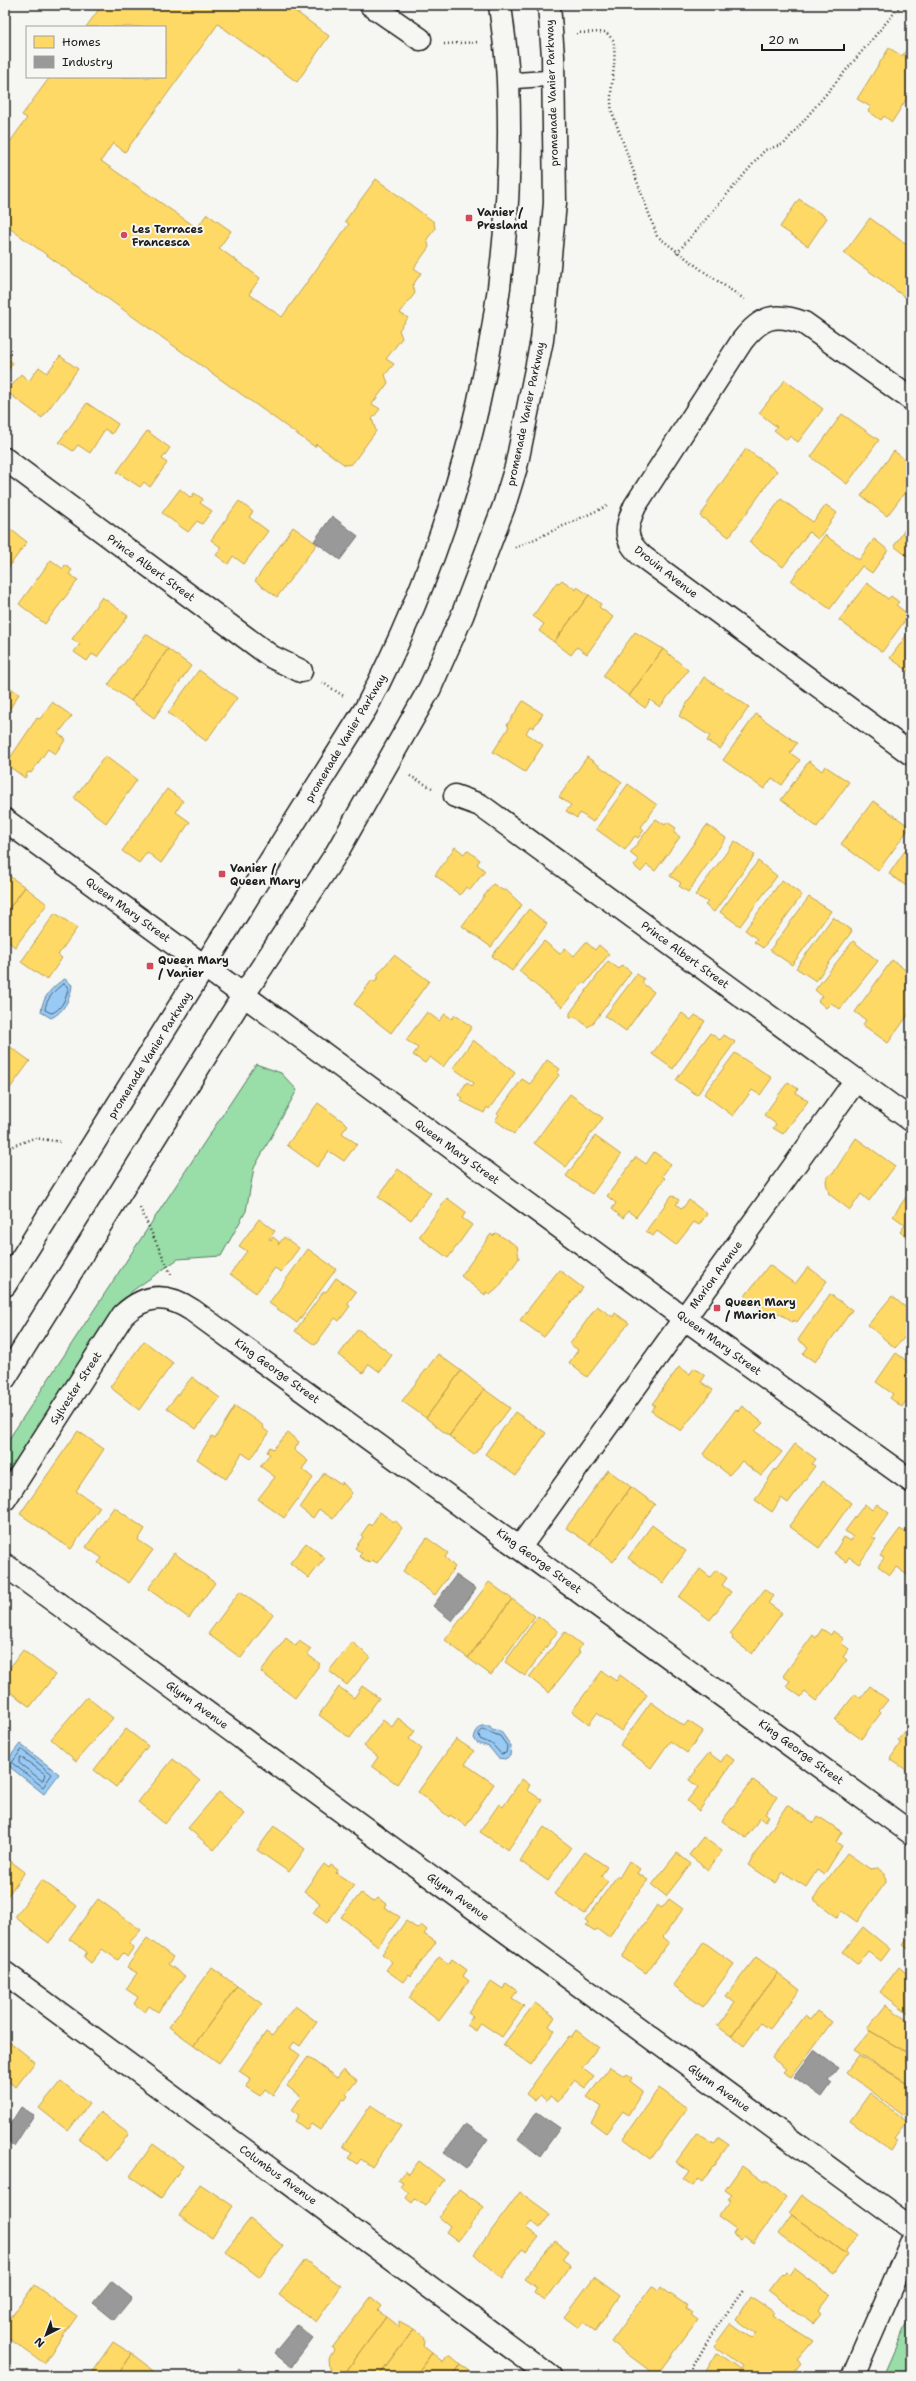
<svg xmlns="http://www.w3.org/2000/svg" width="916" height="2381" font-family="'Shantell Sans',sans-serif">
<rect width="100%" height="100%" fill="#f6f6f2"/>
<filter id="ink" filterUnits="userSpaceOnUse"><feTurbulence type="fractalNoise" baseFrequency=".025" numOctaves="2"/><feDisplacementMap in="SourceGraphic" scale="8" xChannelSelector="R" yChannelSelector="G"/><feConvolveMatrix kernelMatrix="1 2 1 2 8 2 1 2 1" color-interpolation-filters="sRGB"/></filter>
<g filter="url(#ink)">
<path fill="#99dda8" stroke="#5a7c62" d="M256 1064 281 1073 297 1090 254 1168 246 1211 221 1256 178 1259 132 1291 5 1486V1445Z
M911 2312V2376H883Z"/>
<path fill="#98caf5" stroke="#66849e" d="M65 979 72 985C71 998 63 1013 51 1018L41 1012C42 998 53 985 65 979Z
M481 1726H490L493 1731 497 1730 502 1733 511 1746 510 1756 505 1759 498 1758 489 1747 477 1743 474 1738 476 1732Z
M20 1744 59 1774 44 1794 5 1763Z"/>
<path fill="#ffd966" stroke="#bba050" d="M102 5H287L329 36 297 82 218 24 125 152 113 143 101 161 197 228 207 214 231 231 219 248 260 278 249 294 282 317 349 224 345 221 376 179 434 222 435 229 427 239 429 247 414 268 421 273 413 285 415 293 400 313 408 318 399 330 402 338 386 359 394 364 385 375 388 383 372 404 380 409 372 419 376 431 352 464 345 465 316 444 315 447 5 225V149L27 118 22 115 50 77H165V27H86Z
M889 48 902 56 907 49 911 51V92L892 122 884 116 881 120 868 111 871 107 857 99Z
M799 199 827 218 808 246 780 227Z
M870 218 911 248V288L905 297 844 253Z
M5 351 10 355 8 359 13 363 5 374Z
M60 356 78 369 42 418 7 392 21 374 29 381 39 367 47 373Z
M785 380 823 409 798 442 790 436 787 440 774 430 777 427 759 413Z
M87 403 118 424 112 434 105 429 90 453 78 445 73 451 59 442Z
M842 414 879 440 847 484 811 457Z
M147 431 170 448 162 459 167 463 150 487 144 482 140 487 117 472Z
M746 449 777 471 729 537 700 516 709 504 707 503Z
M894 451 907 461 911 456V484L887 516 861 496Z
M180 489 191 498 194 493 203 499 200 503 212 511 202 524 197 521 188 532 162 513Z
M781 499 813 522 826 505 837 513 818 539 809 532 783 567 749 542Z
M239 501 253 512 249 517 268 531 244 564 233 556 228 564 216 555 222 548 211 540Z
M5 525 27 542 5 572Z
M908 525 911 526V550L907 556 894 546Z
M293 527 317 544 277 597 255 581Z
M825 535 859 560 874 539 888 550 872 573 862 566 830 609 791 581Z
M51 560 63 569 65 565 72 570 69 574 78 580 45 624 19 604Z
M562 580 576 590 577 587 589 595 554 642 539 631 544 624 533 616 557 582 559 583Z
M867 583 888 599 891 596 899 602 896 605 909 615 882 652 839 620Z
M589 595 601 604 599 607 613 617 587 654 577 647 571 655 554 642Z
M102 597 128 616 97 657 92 654 87 661 74 652 80 644 72 639Z
M911 629V673L890 658Z
M635 632 663 649 629 696 603 676Z
M146 634 168 649 131 701 108 685Z
M168 649 191 666 154 718 131 701Z
M663 649 688 670 660 707 650 700 645 708 629 696Z
M199 670 237 698 206 741 168 713Z
M704 677 749 707 720 749 707 741 710 736 679 716Z
M5 680 10 683 8 686 19 694 5 716Z
M523 701 543 714 533 728 530 726 526 733 543 745 525 772 493 752 509 727 507 725Z
M52 702 72 716 58 734 66 739 55 754 48 749 31 773 28 772 25 778 6 764 37 718 40 719Z
M756 714 797 743 790 753 800 760 782 785 772 778 764 789 723 760Z
M105 756 137 780 106 823 74 798Z
M587 757 622 782 593 822 580 813 577 818 566 811 571 805 559 797Z
M809 761 822 771 825 766 849 782 817 827 781 800Z
M628 784 657 805 641 827 644 830 638 838 635 836 625 850 596 829Z
M167 789 183 801 176 812 190 822 161 863 147 852 139 863 122 851Z
M873 801 910 827 878 871 841 844Z
M656 819 665 825 667 822 676 828 673 832 680 837 655 871 647 865 641 872 634 866 639 860 630 853Z
M707 825 726 838 688 892 679 886 681 883 670 876Z
M735 841 755 855 714 912 705 905 708 902 695 895Z
M911 842V889L889 874Z
M455 847 464 854 467 850 480 860 477 864 485 871 470 890 466 887 460 895 435 875Z
M758 861 777 876 740 926 720 912Z
M5 873 25 887 5 914Z
M782 880 802 895 763 948 754 942 757 939 745 930Z
M493 884 504 891 505 889 522 905 491 947 462 926Z
M25 887 47 904 15 947 5 939V914Z
M809 897 831 911 792 965 770 950Z
M529 909 547 924 512 971 492 956Z
M55 913 77 928 58 955 62 958 47 980 21 962Z
M833 917 852 931 816 981 796 968Z
M544 941 560 954 565 948 574 956 586 942 595 950 599 945 609 954 585 984 583 982 562 1007 519 971Z
M853 941 878 961 840 1009 831 1003 826 1008 818 1001 822 996 815 990Z
M394 955 429 981 391 1033 354 1004 372 980 375 982 379 976 377 975Z
M892 960 911 974V1011L888 1043 863 1025 866 1020 855 1012Z
M608 961 619 969 622 965 631 972 594 1022 588 1027 576 1017 570 1018V1013Z
M637 974 644 979 642 983 654 992 626 1031 605 1016Z
M427 1012 439 1021 445 1014 452 1019 455 1015 472 1027 443 1067 430 1057 425 1063 413 1055 418 1048 406 1040Z
M682 1013 691 1020 695 1015 705 1021 673 1069 652 1054Z
M710 1033 720 1040 724 1035 735 1042 697 1095 676 1080Z
M473 1040 515 1073 489 1109 487 1107 484 1113 461 1101 463 1098 458 1095 467 1082 472 1086 474 1083 453 1068Z
M911 1040V1054L905 1049Z
M5 1043 30 1061 5 1095Z
M735 1053 772 1078 760 1095 752 1090 733 1116 704 1094Z
M547 1060 560 1069 557 1073 559 1075 514 1134 495 1120 499 1115 497 1114 522 1079 530 1084Z
M788 1082 798 1089 796 1093 808 1101 783 1134 773 1128 776 1124 764 1115Z
M570 1094 603 1118 566 1167 534 1143Z
M318 1103 348 1125 342 1133 357 1144 344 1161 329 1151 317 1167 287 1145Z
M595 1136 621 1155 592 1194 566 1176Z
M856 1138 895 1166 869 1201 861 1194 850 1210 829 1194 826 1182 827 1177 834 1172Z
M654 1152 671 1164 662 1176 665 1178 636 1217 628 1211 623 1218 612 1209 616 1203 607 1196 636 1157 646 1164Z
M398 1169 431 1193 411 1220 378 1197Z
M911 1190V1240L900 1232 905 1225 893 1216Z
M672 1195 679 1200 676 1204 682 1209 689 1200 707 1214 699 1225 694 1222 676 1245 657 1231 653 1236 646 1231Z
M447 1198 466 1212 462 1218 472 1225 448 1258 419 1237Z
M259 1219 275 1231 269 1239 271 1240 273 1237 279 1242 278 1245 284 1237 299 1248 281 1272 275 1268 256 1293 230 1274 247 1251 239 1246Z
M496 1233 517 1246 519 1258 499 1287 490 1295 486 1292 485 1295 461 1276 491 1234 493 1236Z
M308 1249 336 1269 297 1323 269 1303Z
M769 1265 795 1284 808 1267 827 1281 797 1322 794 1320 792 1322 779 1313 775 1319 745 1296Z
M559 1270 583 1288 544 1337 520 1320Z
M336 1278 356 1292 347 1304 350 1306 339 1321 335 1318 315 1345 295 1331 324 1291 326 1292Z
M830 1294 852 1310 815 1362 803 1354 808 1347 798 1340Z
M892 1296 911 1312V1330L895 1348 868 1325Z
M597 1306 613 1317 615 1313 629 1323 587 1377 569 1363 578 1350 570 1344Z
M358 1329 392 1355 380 1372 369 1364 363 1373 339 1355Z
M144 1341 173 1363 139 1410 110 1387Z
M896 1353 911 1364V1394L902 1407 890 1398 893 1394 876 1382Z
M438 1354 461 1371 426 1418 402 1401Z
M679 1367 690 1374 694 1368 705 1376 701 1382 713 1390 681 1431 651 1411 655 1405 652 1404Z
M461 1371 484 1389 449 1436 426 1418Z
M192 1377 220 1398 196 1429 167 1408Z
M484 1389 510 1408 474 1455 449 1436Z
M235 1406 264 1426 263 1428 269 1433 251 1459 242 1453 226 1479 197 1459 212 1436 215 1438Z
M742 1406 763 1423 755 1431 782 1452 761 1476 742 1461 729 1475 703 1454 736 1409 738 1411Z
M515 1412 546 1433 516 1476 485 1454Z
M78 1431 104 1449 76 1491 100 1507 71 1549 20 1514Z
M288 1433 299 1442 294 1450 308 1461 302 1469 313 1478 284 1518 258 1499 275 1477 260 1466 270 1454 267 1452 270 1447 273 1449Z
M795 1444 816 1459 812 1464 815 1466 788 1503 781 1498 772 1512 755 1500 775 1469 776 1470Z
M608 1470 631 1487 590 1544 566 1528Z
M324 1473 341 1485 342 1482 352 1493 333 1519 319 1509 313 1518 300 1508Z
M823 1481 851 1503 819 1548 789 1526Z
M631 1487 655 1504 613 1562 590 1544Z
M865 1504 872 1510 877 1504 889 1513 872 1537 876 1539 859 1564 849 1557 846 1562 834 1553 844 1537 851 1541 853 1537 845 1531Z
M114 1507 145 1529 138 1540 153 1550 129 1583 98 1563 102 1558 86 1547Z
M380 1512 393 1522 395 1520 402 1528 377 1563 372 1560 369 1563 359 1556 362 1553 355 1548 363 1537 361 1535 369 1524 371 1526Z
M652 1525 686 1551 663 1583 628 1558Z
M900 1529 908 1534 911 1533 910 1577 896 1567 890 1575 878 1566 884 1558 880 1556Z
M427 1538 448 1553 445 1557 455 1567 435 1595 403 1571Z
M306 1543 325 1558 309 1578 290 1563Z
M174 1553 215 1583 189 1618 148 1589Z
M700 1569 710 1577 716 1570 727 1578 722 1585 731 1592 710 1620 679 1597Z
M489 1582 512 1599 468 1658 445 1640Z
M765 1589 774 1596 768 1603 782 1613 752 1654 732 1639 733 1637 730 1634Z
M240 1591 273 1614 241 1658 208 1634Z
M512 1599 535 1616 491 1675 468 1658Z
M538 1616 558 1631 525 1676 505 1662Z
M822 1629 831 1635 833 1631 844 1639 841 1643 849 1649 843 1657 847 1660 816 1701 805 1692 801 1697 786 1686 790 1681 783 1676 813 1635 816 1638Z
M565 1632 582 1645 578 1651 580 1652 549 1693 529 1677Z
M286 1638 296 1646 299 1641 311 1649 307 1654 320 1664 295 1698 261 1672Z
M352 1642 370 1657 347 1685 329 1671Z
M23 1650 55 1675 30 1707 5 1688V1674Z
M602 1671 616 1681 620 1675 647 1695 621 1731 597 1713 589 1724 572 1711Z
M362 1686 379 1698 350 1738 319 1715 339 1687 354 1698Z
M870 1686 888 1700 879 1711 881 1713 861 1739 835 1720 855 1694 861 1698Z
M87 1697 113 1718 76 1761 51 1739Z
M651 1702 684 1726 688 1721 703 1731 687 1753 670 1741 651 1768 620 1745Z
M398 1718 415 1731 409 1739 422 1749 397 1784 372 1766 378 1757 364 1746 383 1720 392 1727Z
M126 1729 148 1746 116 1787 94 1770Z
M907 1729 909 1731 911 1729V1773L890 1759 901 1742 898 1740Z
M456 1739 474 1751 465 1764 494 1784 466 1826 450 1815 449 1817 418 1792Z
M709 1753 721 1762 726 1754 734 1760 699 1811 687 1801 698 1787 689 1780 696 1771 695 1770Z
M173 1759 200 1781 165 1824 138 1802Z
M522 1779 530 1785 527 1790 542 1800 508 1850 480 1832 499 1804 503 1807Z
M753 1780 777 1797 765 1814 769 1816 765 1822 760 1818 746 1838 722 1821Z
M219 1792 245 1814 214 1850 188 1828Z
M787 1805 814 1823 818 1816 842 1832 836 1842 842 1846 824 1875 817 1870 806 1887 783 1872 776 1883 748 1865Z
M274 1826 305 1849 289 1872 257 1850Z
M544 1827 571 1847 548 1881 520 1861Z
M703 1837 722 1851 708 1870 689 1855Z
M585 1852 607 1867 601 1876 608 1881 585 1914 554 1894Z
M677 1853 691 1864 666 1896 652 1885Z
M847 1853 870 1869 878 1868 885 1873 886 1882 857 1922 842 1911 837 1917 813 1899Z
M5 1857 25 1872 5 1899Z
M629 1861 640 1869 637 1873 648 1880 633 1899 609 1938 597 1929 595 1931 586 1925 588 1923 585 1921 617 1876 619 1878Z
M324 1864 329 1868 331 1865 338 1870 336 1873 354 1885 327 1923 313 1913 320 1903 304 1891Z
M42 1880 77 1906 49 1943 15 1917Z
M361 1893 371 1901H375L378 1898 386 1904 384 1907 400 1917 378 1946 341 1917Z
M98 1899 141 1930 129 1943 134 1947 127 1957 123 1953 118 1960 102 1949 91 1963 84 1957 87 1952 69 1939Z
M669 1899 683 1909 663 1937 669 1942 646 1973 622 1957 657 1905 662 1908Z
M406 1921 418 1929 421 1925 427 1930 424 1934 436 1942 411 1976 409 1974 403 1982 386 1970 392 1962 382 1954Z
M863 1927 890 1949 881 1961 868 1951 858 1964 843 1952Z
M911 1934V1951L903 1945Z
M147 1938 173 1957 168 1964 185 1976 158 2012 149 2006 145 2012 134 2004 138 1997 126 1989 137 1973 127 1967Z
M704 1942 734 1964 703 2007 673 1985Z
M439 1957 448 1964 452 1959 467 1970 463 1976 469 1981 439 2021 409 1998Z
M756 1957 778 1973 731 2036 717 2026 735 2003 726 1996Z
M899 1967 911 1977V2015L880 1992Z
M212 1968 237 1986 194 2045 169 2027Z
M778 1973 800 1990 770 2029 761 2023 744 2046 731 2036Z
M491 1981 503 1989 506 1983 517 1991 512 1998 524 2006 502 2037 481 2023 476 2031 467 2025 473 2016 468 2013Z
M237 1986 262 2004 219 2063 194 2045Z
M535 2003 555 2017 549 2026 555 2031 531 2065 503 2045Z
M886 2005 911 2023V2055L867 2029Z
M295 2006 317 2022 300 2046 294 2042 290 2048 300 2055 273 2095 265 2089 260 2096 246 2087 251 2079 239 2071 266 2032 272 2036Z
M817 2011 832 2022 791 2077 783 2072 786 2069 772 2058 805 2016 810 2020Z
M576 2030 598 2047 582 2068 594 2077 585 2088 574 2080 558 2102 550 2096 547 2101 540 2095 535 2101 526 2094 569 2036 571 2037Z
M870 2031 911 2055V2085L854 2050Z
M10 2042 35 2062 16 2087 5 2079V2049Z
M859 2055 911 2085V2104L903 2115 846 2072Z
M308 2057 337 2078 343 2070 357 2080 346 2094 348 2096 345 2100 343 2099 320 2130 311 2124 307 2130 295 2121 299 2115 292 2110 301 2097 287 2086Z
M610 2067 624 2076 626 2074 632 2078 630 2081 643 2091 628 2115 623 2111 606 2133 591 2122 602 2107 587 2097Z
M61 2081 89 2104 68 2131 39 2108Z
M659 2088 687 2108 651 2159 623 2138Z
M870 2093 907 2122 895 2138 898 2140 891 2151 850 2121Z
M371 2105 401 2126 372 2167 361 2159 357 2164 348 2158 352 2153 343 2146Z
M100 2112 129 2134 107 2161 79 2139Z
M697 2133 714 2144 719 2137 729 2144 702 2182 698 2179 693 2186 683 2179 689 2171 676 2162Z
M153 2144 183 2166 161 2198 130 2176Z
M419 2161 444 2180 425 2206 415 2199 412 2203 406 2198 409 2193 400 2187 403 2183 398 2180 405 2171 409 2174Z
M742 2166 764 2182 765 2180 786 2197 753 2243 744 2236 741 2240 733 2234 736 2230 718 2217 731 2200 728 2199 732 2195 725 2190Z
M200 2184 233 2206 212 2238 179 2216Z
M459 2189 484 2207 458 2241 446 2232 450 2226 439 2217Z
M520 2192 550 2214 540 2228 531 2221 526 2228 539 2237 527 2252 522 2249 502 2279 474 2254Z
M802 2195 857 2235 844 2253 789 2213Z
M792 2215 847 2255 834 2274 779 2234Z
M250 2219 283 2246 259 2277 225 2251Z
M555 2241 569 2251 563 2259 571 2265 545 2301 534 2293 537 2288 524 2279Z
M305 2260 341 2286 316 2322 279 2295Z
M794 2268 830 2295 818 2311 821 2314 813 2324 768 2291 782 2273 783 2274 786 2272 789 2275Z
M594 2277 620 2296 595 2331 583 2322 579 2328 564 2317Z
M34 2285 77 2316 44 2363 5 2336V2326Z
M652 2286 658 2291 660 2288 669 2295 670 2294 688 2306 686 2308 693 2313 691 2315 698 2320 657 2376 611 2342Z
M750 2296 774 2312 772 2315 813 2341 797 2360 801 2363 791 2376H703L717 2353 740 2369 742 2366 714 2346 731 2323 752 2338 756 2334 736 2319Z
M371 2297 382 2306 378 2311 386 2317 345 2373 339 2370 337 2373 330 2369 329 2358 334 2350 332 2348Z
M386 2317 399 2327V2321L414 2329 379 2376H349L345 2373Z
M414 2329 423 2336 424 2340 423 2346 432 2353 415 2376H379Z
M113 2342 132 2354 117 2376H89Z
M432 2353 443 2362 447 2356H451L460 2364 452 2376H415Z
M132 2354 157 2373 155 2376H117Z
M460 2364 469 2370 470 2376H452Z"/>
<path fill="#999" stroke="#747474" d="M332 516 358 536 340 560 314 541Z
M456 1575 476 1589 452 1621 433 1606Z
M814 2050 838 2068 828 2080 832 2083 822 2097 794 2077Z
M21 2107 34 2115 14 2146 5 2141V2132Z
M537 2112 560 2128 540 2156 518 2139Z
M465 2124 488 2139 466 2169 444 2153Z
M111 2281 132 2298 114 2320 93 2303Z
M297 2325 313 2338 291 2367 274 2353Z
M239 2368 250 2376H233Z"/>
<g fill="none" stroke-linecap="round" stroke-linejoin="round">
<path stroke="#4e6273" stroke-width="1" d="M64 984 68 987C68 996 60 1012 51 1013L45 1010C45 1001 56 987 64 984Z
M483 1730 500 1736 507 1746 506 1753 501 1754 492 1744 480 1739 479 1734Z
M22 1750 52 1774 43 1787 12 1763Z
M21 1757 45 1774 43 1780H41L19 1763Z"/>
<g stroke="#1c1c1c" stroke-width="18">
<path id="lane" d="M508 81 554 78"/>
</g>
<g stroke="#1c1c1c" stroke-width="25">
<path id="street" d="M371 5 420 39
M911 399 804 323C774 312 761 317 742 341L635 506C625 528 623 540 643 557L911 754
M5 459 272 657 301 671
M455 796 480 805 911 1120
M5 820 685 1319 911 1481
M5 1499 123 1315C145 1294 167 1293 192 1310L911 1833
M520 1547 856 1080
M5 1565 911 2228
M5 1973 550 2376
M853 2376 911 2243"/>
</g>
<g stroke="#1c1c1c" stroke-width="25">
<path id="primary" d="M5 1285 366 708C467 514 517 300 508 81 507 56 503 30 500 5
M5 1378 243 996 336 854 430 688 462 616 504 506 516 467 542 340 555 203 553 56 549 5"/>
</g>
<path stroke="#1c1c1c" stroke-width="2.5" stroke-dasharray="1 3" stroke-linecap="butt" d="M576 33 606 32 613 40C618 64 608 88 612 112L657 236 703 271 747 301
M444 44 479 42
M677 253 765 150 784 144 901 5
M515 548 607 506
M322 682 345 697
M410 776 432 788
M5 1149 34 1138 62 1142
M140 1208 171 1274
M688 2376 711 2335 744 2289"/>
<use href="#lane" stroke="#f6f6f2" stroke-width="15"/>
<use href="#street" stroke="#f6f6f2" stroke-width="22"/>
<use href="#primary" stroke="#f6f6f2" stroke-width="22"/>
</g>
</g>
<g fill="#d1495b" stroke="#f6f6f2" stroke-width="1.5">
<rect x="465" y="214" width="8" height="8" rx="2"/>
<circle cx="124" cy="235" r="4"/>
<rect x="218" y="870" width="8" height="8" rx="2"/>
<rect x="146" y="962" width="8" height="8" rx="2"/>
<rect x="713" y="1304" width="8" height="8" rx="2"/>
</g>
<g text-anchor="middle" dominant-baseline="central" stroke-width="4" stroke-linejoin="round" paint-order="stroke">
<g font-size="11" fill="#1c1c1c" stroke="#f6f6f2">
<text transform="translate(552 93) rotate(-92)">promenade Vanier Parkway</text>
<text transform="translate(526 414) rotate(-78)">promenade Vanier Parkway</text>
<text transform="translate(151 568) rotate(36)">Prince Albert Street</text>
<text transform="translate(666 572) rotate(38)">Drouin Avenue</text>
<text transform="translate(346 738) rotate(-59)">promenade Vanier Parkway</text>
<text transform="translate(128 910) rotate(36)">Queen Mary Street</text>
<text transform="translate(685 955) rotate(36)">Prince Albert Street</text>
<text transform="translate(150 1055) rotate(-58)">promenade Vanier Parkway</text>
<text transform="translate(457 1152) rotate(36)">Queen Mary Street</text>
<text transform="translate(716 1275) rotate(-54)">Marion Avenue</text>
<text transform="translate(719 1343) rotate(36)">Queen Mary Street</text>
<text transform="translate(277 1371) rotate(36)">King George Street</text>
<text transform="translate(76 1388) rotate(-57)">Sylvester Street</text>
<text transform="translate(539 1561) rotate(36)">King George Street</text>
<text transform="translate(197 1705) rotate(36)">Glynn Avenue</text>
<text transform="translate(801 1752) rotate(36)">King George Street</text>
<text transform="translate(458 1897) rotate(36)">Glynn Avenue</text>
<text transform="translate(719 2088) rotate(36)">Glynn Avenue</text>
<text transform="translate(278 2175) rotate(36)">Columbus Avenue</text>
</g>
<g font-size="11" font-weight="bold" fill="#1c1c1c" stroke="#f6f6f2" text-anchor="start">
<text x="477" y="212">Vanier /<tspan x="477" dy="13">Presland</tspan></text>
<text x="132" y="229">Les Terraces<tspan x="132" dy="13">Francesca</tspan></text>
<text x="230" y="868">Vanier /<tspan x="230" dy="13">Queen Mary</tspan></text>
<text x="158" y="960">Queen Mary<tspan x="158" dy="13">/ Vanier</tspan></text>
<text x="725" y="1302">Queen Mary<tspan x="725" dy="13">/ Marion</tspan></text>
</g>
</g>
<rect width="916" height="2381" fill="none" stroke="#f6f6f2" stroke-width="20"/>
<rect x="10" y="10" width="896" height="2361" fill="none" stroke="#1c1c1c" stroke-width="1.5" filter="url(#ink)"/>
<rect x="26" y="26" width="140" height="52" fill="#f6f6f2" stroke="#9f9f9c"/>
<rect x="34" y="36" width="20" height="12" fill="#ffd966" stroke="#9f9f9c"/>
<text x="62" y="46" font-size="12" fill="#1c1c1c">Homes</text>
<rect x="34" y="56" width="20" height="12" fill="#999999" stroke="#9f9f9c"/>
<text x="62" y="66" font-size="12" fill="#1c1c1c">Industry</text>
<g transform="translate(46 2335) rotate(222)" stroke="#f6f6f2" stroke-width="3" paint-order="stroke">
<path d="M0-3L7 15L0 10L-7 15Z" fill="#1c1c1c"/>
<text y="-6" font-size="11" font-weight="bold" text-anchor="middle" fill="#1c1c1c">N</text>
</g>
<path d="M762 44v6h82v-6" fill="none" stroke="#1c1c1c" stroke-width="2"/>
<text x="768" y="44" font-size="12" fill="#1c1c1c" stroke="#f6f6f2" stroke-width="3" paint-order="stroke">20 m</text>
</svg>
